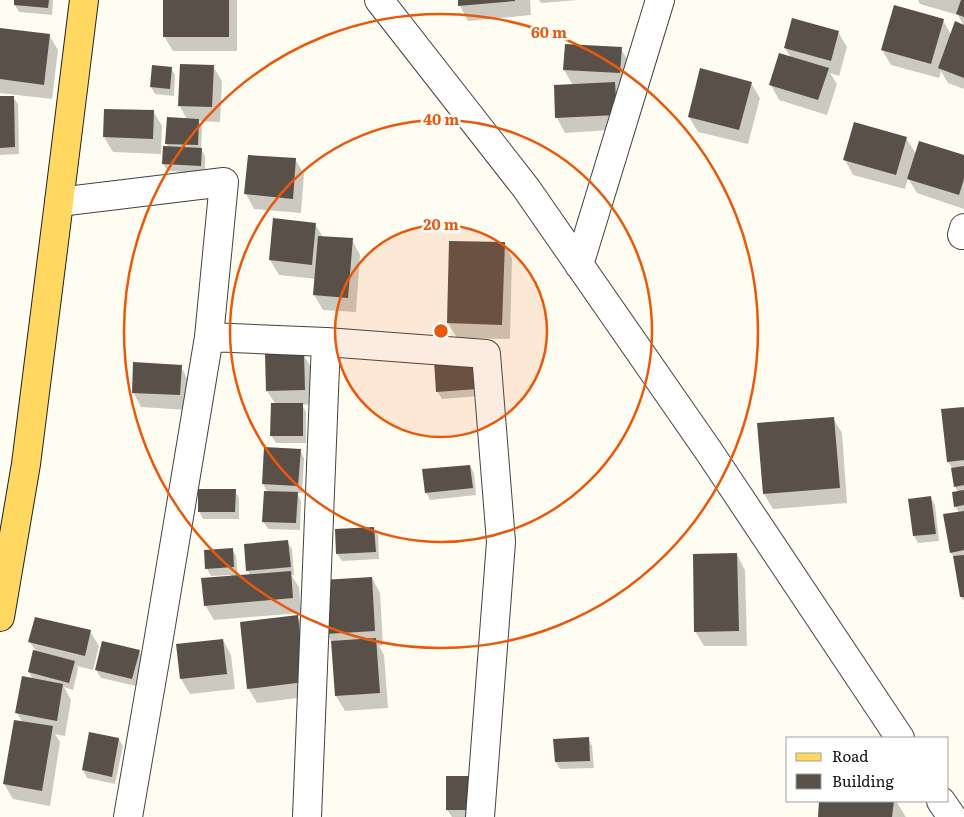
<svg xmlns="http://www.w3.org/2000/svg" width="964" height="817" font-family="Literata,serif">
<rect width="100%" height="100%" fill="#fffcf1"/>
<path fill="#0003" d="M16 0H53L52 15 19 12 15 5Z
M164 0H237V51H173L164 36Z
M459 0H530L531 15 468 21 460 6Z
M539 0H578L541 3Z
M918 0H964V26L958 15 920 4Z
M943 20 951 35 964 26V89L948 83 941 71 939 78 891 65 882 50Z
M0 29 49 35 58 50 52 99 0 93Z
M838 32 847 47 839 76 830 73 837 84 827 115 779 100 771 85 791 58 785 48Z
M621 49 630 64 628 88 617 87 623 98 625 129 565 133 557 118 573 85 564 70Z
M213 66 222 81 220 122 199 121 202 127 201 149 205 156V173L168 171 163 164 169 148 166 143 187 119 179 105Z
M171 68 175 75 174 96 155 94 151 87Z
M751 83 760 98 748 144 698 132 689 117Z
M0 97H13L18 104 19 154 0 155Z
M153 111 162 126 161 154 113 152 104 137Z
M906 138 916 154 964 157V209L917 193 908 178 905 189 853 175 845 160Z
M249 156 295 159 304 174 301 213 254 209 246 194Z
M274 219 315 224 323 237 352 240 360 255 356 312 323 310 314 295 316 279 279 275 270 260Z
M504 243 512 258 510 339 457 338 448 323Z
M303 354 312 369 313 404 302 405 306 412V443H276L271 435 276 405 267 391Z
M473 358 480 396 442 399 437 391Z
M181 367 189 382 188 410 141 407 133 392Z
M964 408V601L961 597 955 560 951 552 959 513 955 506 958 492 955 486 953 469 948 462Z
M833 418 842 433 847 503 773 509 764 494Z
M300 450 304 458 302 493H297L301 501 300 530 268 529 263 521 268 493 263 484Z
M470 466 474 473 476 495 430 500 426 492Z
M235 491 239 498V519H203L199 511Z
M931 498 935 505 939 541 918 543 914 536 909 500Z
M373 528 378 535 379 559 342 561 337 554Z
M287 541 292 549 294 575H291L299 587 301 613 214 620 205 605 231 577V575L211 576 207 569 232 549 236 556 238 577 250 576 248 571Z
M737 555 745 570 747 646H704L695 631Z
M372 578 380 593 383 645 379 646 384 655 388 708 345 711 336 696 332 643 327 634Z
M297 616 306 631 313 696 257 703 248 688Z
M90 631 99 646 93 670 77 666 78 669 73 690 64 687 71 700 65 736 55 734 60 742 50 806 13 799 4 784 22 722 17 713 33 680 29 672 35 650 30 642Z
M223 640 231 655 235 689 190 694 181 679 178 645Z
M139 651 143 659 136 686 101 678 96 670Z
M90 733 119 739 123 746 115 784 87 778 83 770Z
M588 738 592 746 594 768 560 769 556 762 555 740Z
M475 784V817H452L447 810Z
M821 801H896L906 817H819Z"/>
<path fill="#59504a" d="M14 0H49L48 8 14 5Z
M163 0H229V37H163Z
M458 0H515V1L458 6Z
M961 0H964V17L956 14Z
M894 5 944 19 931 64 881 50Z
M792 18 839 31 831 61 784 48Z
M955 21 964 25V78L938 68Z
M0 28 50 34 44 85 0 79Z
M565 44 622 47 620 73 563 70Z
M779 53 829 68 818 100 769 85Z
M180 64 214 65 212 107 178 106Z
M152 65 172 67 170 89 150 87Z
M700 68 752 82 739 130 688 117Z
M615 82 617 115 555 118 554 85Z
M0 96H14L15 147 0 148Z
M104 109 154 110 153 139 103 137Z
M167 117 199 119 198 145 165 144Z
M854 122 907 137 896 175 843 160Z
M919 141 964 155V179L959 195 907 179Z
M163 146 202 148 201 166 162 164Z
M248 155 296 158 293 199 244 194Z
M273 218 316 223 312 265 269 260Z
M318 236 353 238 348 298 313 295Z
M449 241 505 242 502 325 447 323Z
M304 353 305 390 266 391 265 354Z
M474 357 477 389 436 392 434 361Z
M133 362 182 365 180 395 132 393Z
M271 403H303V436H270Z
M964 407V460L947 462 941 409Z
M834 417 840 488 763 494 757 423Z
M264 447 301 449 298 486 262 484Z
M470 465 473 488 425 493 422 469Z
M964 466V485L954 487 951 468Z
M198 489H236L235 512H198Z
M964 490V505L954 507 952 492Z
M264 491 298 492 296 523 262 522Z
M931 496 936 534 913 536 908 499Z
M964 511V550L950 553 943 514Z
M374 527 376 552 336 554 335 529Z
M288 540 291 567 246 571 244 544Z
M233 548 234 567 205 569 204 550Z
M737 553 739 631 694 632 693 554Z
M964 555V597H960L953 556Z
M291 571 293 598 204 606 201 578Z
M372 577 375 631 325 634 322 580Z
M298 615 305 682 247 689 240 622Z
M35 617 91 630 85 656 28 642Z
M376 638 380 693 335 696 331 641Z
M223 639 227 674 180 679 176 644Z
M102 641 140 650 132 679 95 670Z
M33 650 75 661 69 683 28 672Z
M22 676 63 684 57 721 15 713Z
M14 720 53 726 42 791 3 784Z
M89 732 119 738 112 777 82 770Z
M589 737 590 761 555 762 553 739Z
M446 776H471V810H446Z
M819 801H894L892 817H818Z"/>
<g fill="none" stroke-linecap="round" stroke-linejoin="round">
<g stroke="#424242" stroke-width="30">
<path id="minor" d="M379 0 526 188 710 453 900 738
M59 202 224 182 209 337 326 342 486 354 501 542 480 817
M962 235 964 228
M579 265 660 0
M941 801 952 817
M128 817 158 643 209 337
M307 817 326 342"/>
</g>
<g stroke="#202020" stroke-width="30">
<path id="major" d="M0 617 26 464 59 202 84 0"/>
</g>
<use href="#minor" stroke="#fff" stroke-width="28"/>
<use href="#major" stroke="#ffd861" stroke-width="28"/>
</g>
<circle cx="441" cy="331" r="106" fill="#e8590c" fill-opacity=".12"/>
<g fill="none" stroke="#e8590c" stroke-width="2.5">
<circle cx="441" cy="331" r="106"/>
<circle cx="441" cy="331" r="211"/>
<circle cx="441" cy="331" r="317"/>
</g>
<circle cx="441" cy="331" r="8" fill="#e8590c" stroke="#fff" stroke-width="2.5"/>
<g font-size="15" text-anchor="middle" font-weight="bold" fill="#e8590c" stroke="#fff" stroke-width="5" stroke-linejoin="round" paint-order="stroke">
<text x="549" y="38">60 m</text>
<text x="441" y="125">40 m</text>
<text x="441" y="230">20 m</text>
</g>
<rect x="786" y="737" width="162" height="65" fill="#ffffff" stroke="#9f9f9f"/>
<rect x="796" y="753" width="25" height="8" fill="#ffd861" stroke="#9f9f9f"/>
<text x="832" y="762" font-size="15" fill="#0f0f0f">Road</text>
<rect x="796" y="774" width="25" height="15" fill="#59504a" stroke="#9f9f9f"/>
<text x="832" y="787" font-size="15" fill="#0f0f0f">Building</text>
</svg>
